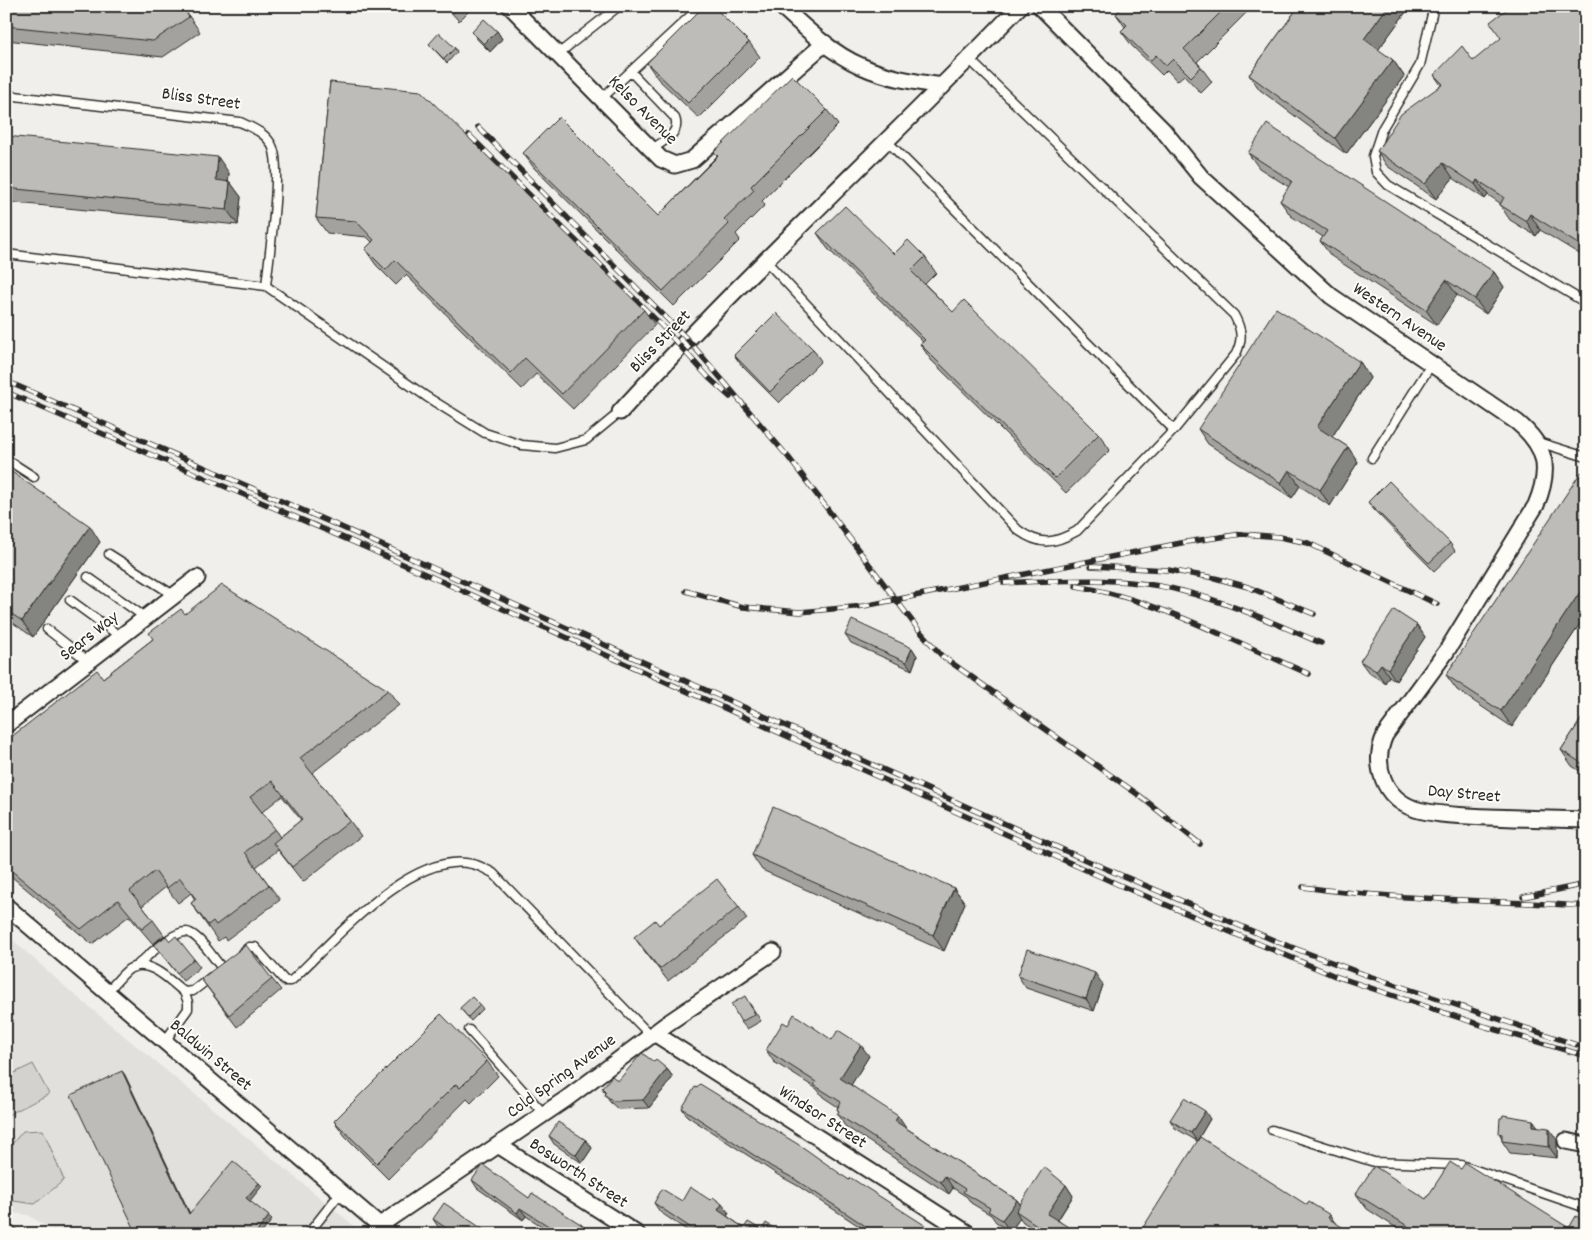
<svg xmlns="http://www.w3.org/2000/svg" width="1592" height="1240" font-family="Dekko,sans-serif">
<rect width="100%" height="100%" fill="#f0efeb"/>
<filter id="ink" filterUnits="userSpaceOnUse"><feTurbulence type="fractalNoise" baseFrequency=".02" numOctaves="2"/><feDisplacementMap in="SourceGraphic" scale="10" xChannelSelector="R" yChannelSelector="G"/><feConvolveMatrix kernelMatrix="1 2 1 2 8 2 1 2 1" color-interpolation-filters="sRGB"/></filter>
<g filter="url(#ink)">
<path fill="#e1e0dc" d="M6 934 70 991 353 1225 347 1234H57L28 1215 6 1212Z"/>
<path fill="#d3d2cf" stroke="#7f7e7d" d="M33 1064 49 1094 6 1116V1077Z
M43 1130 64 1180 35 1204 6 1200V1151L23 1131Z"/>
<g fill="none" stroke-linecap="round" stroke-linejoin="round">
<g stroke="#2b2b2b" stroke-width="11">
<path id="lane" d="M1434 6 1420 65 1382 129 1373 156 1376 172 1388 185 1586 303
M558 54 619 6
M969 59 1234 315C1242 330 1243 339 1236 354L1174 430
M631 72 675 118C681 133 664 141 652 149
M6 95 240 122C253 128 268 134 273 148 282 172 269 256 266 286
M602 98 701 6
M6 254 266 286 427 397 485 433 522 445 555 448 586 440 620 412
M766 261 1018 530C1040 546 1054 544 1077 531L1174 430 886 140
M1538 442 1586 457
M1372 458 1432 363
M6 459 34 477
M109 554 175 596
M88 577 146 618
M70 600 121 637
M47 629 89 662
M242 953 249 947H255L285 981H291C333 942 410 850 472 864 479 865 487 870 493 873L651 1036
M135 967C146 958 177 926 190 933 202 939 213 958 222 968
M107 992C114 985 121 975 129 969 149 957 170 981 184 992L193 991 211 977
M469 1030 544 1114
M165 1041 188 1009V1002L184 992
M1272 1130 1374 1162 1461 1165 1586 1208
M308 1234 341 1192"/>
</g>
<g stroke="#2b2b2b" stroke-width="19">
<path id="street" d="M510 6 661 159 675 165 692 160 825 43
M781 6C805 28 831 53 861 66 887 78 915 82 943 86
M1040 6 1163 130 1201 177 1331 296 1517 422C1547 447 1551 469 1536 505L1446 652 1385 735C1372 764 1383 798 1415 809 1432 814 1450 815 1468 816 1507 818 1546 819 1586 820
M620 412C748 271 889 143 1020 6
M6 725 197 578
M6 906 390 1234
M654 1033 969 1234
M1566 1141 1586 1145
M498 1145 637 1234
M6 1233 9 1234
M373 1234 380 1225 566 1099 668 1023 773 952"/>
</g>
<use href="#lane" stroke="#fdfcf7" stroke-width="8"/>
<use href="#street" stroke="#fdfcf7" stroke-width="15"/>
<g stroke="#2b2b2b" stroke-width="5.5">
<path id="rail" d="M478 127 689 341 789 458 918 629 942 656 1140 796 1200 844
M469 135 660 324 709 378 730 397
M6 381 341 527 1088 861 1278 942 1363 974 1586 1048
M6 392 367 548 1124 887 1335 976 1487 1027 1586 1056
M1091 566 1168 570 1215 578 1248 587 1314 614
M1004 583C1063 580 1125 576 1182 591 1231 603 1276 624 1321 643
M1076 586C1156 599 1235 642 1309 674
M686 591 743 607 800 612 864 606 1186 542 1242 534 1280 537 1308 543 1437 604
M1303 887C1395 900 1489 900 1582 906
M1523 897 1586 884"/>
</g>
<use href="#rail" stroke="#fdfcf7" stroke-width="4" stroke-dasharray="11" stroke-linecap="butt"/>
</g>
<path fill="#a3a29e" stroke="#2b2b2b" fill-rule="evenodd" d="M6 6H182L200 32 163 57 6 40Z
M445 6H469L471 9 459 21Z
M1123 6H1253L1197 62 1201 67 1212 82 1201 93 1184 75 1177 81 1167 70 1162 75 1132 46 1121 31 1125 27 1116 14Z
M1299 6H1402L1406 12 1378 50 1393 60 1404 76 1346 154 1260 90 1249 75Z
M1586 6V258L1540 230 1536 236 1510 220 1500 205V203L1488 195 1485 199 1453 178 1436 199 1387 166 1377 151 1441 85 1434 75 1473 61Z
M497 31 502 39 490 52 478 40 472 32Z
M749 42 760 57 699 118 658 79 647 63Z
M429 44 455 48 457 52 447 63Z
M330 82 644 310 655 325 573 409 536 374 522 389 406 275 396 285 376 265 365 249 372 242 367 237 327 233 316 218Z
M827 110 838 125 762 201 765 205 736 234 740 240 674 306 534 168 523 153 658 216 717 156 714 152Z
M6 136 229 173 228 181 230 182 241 197 238 225 6 202Z
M1248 153 1494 272 1504 287 1486 314 1457 295 1437 325 1331 256 1320 241 1323 237 1291 216 1280 201 1289 187 1259 168Z
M817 233 894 254 925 257 936 273 925 284 953 312 1099 434 1110 450 1066 493 931 360 920 344 923 342 828 249Z
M813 349 821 361 779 403 742 366 734 355Z
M1360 362 1370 378 1332 437 1348 447 1358 462 1330 506 1300 486 1292 498 1208 444 1198 429Z
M6 468 100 542 33 637 6 618Z
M1586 475V615L1512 727 1457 690 1446 675Z
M1368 502 1450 543 1455 551 1434 571 1374 510Z
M185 614 388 690 399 705 312 773 350 821 361 836 303 882 278 850 256 867 280 900 226 940 224 937 218 941 191 903 195 900 191 893 178 903 166 887 142 906 153 920 164 935 153 944 129 916 92 944 12 877 6 870V741L103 678ZM282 796 301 820 280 837 262 812Z
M1417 625 1425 637 1396 681 1389 676 1385 683 1369 673 1360 661Z
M845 635 912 648 917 656 912 670 851 643Z
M1586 712V775L1572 766 1561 750Z
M752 855 954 888 965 903 944 951 762 870Z
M739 907 747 919 668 981 642 948 634 937 659 925Z
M170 941 194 959 200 967 183 981 154 945Z
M1018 976 1103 985 1094 1011 1026 988Z
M201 979H272L281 990 237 1027Z
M750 1004 761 1021 747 1029 741 1022Z
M480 1005 483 1009 471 1021 460 1008Z
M788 1025 832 1040 869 1056 851 1085 906 1128 1017 1200 1020 1204 1066 1185 1073 1196 1058 1220 1074 1234H1042L1023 1222 1020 1218 1010 1232 996 1222 991 1215 971 1203 967 1197 953 1188 949 1194 845 1126 837 1114 839 1112 837 1109 838 1107 823 1097 817 1089 774 1062 766 1050Z
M487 1061 498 1076 471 1103 467 1099 388 1179 345 1136 334 1121Z
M654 1062 667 1069 673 1077 649 1108 618 1109 610 1102 604 1094 605 1093 602 1088 618 1081Z
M682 1108 849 1180 931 1234H863L865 1230 798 1186 778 1175 687 1116Z
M1210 1119 1197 1141 1175 1128 1170 1120Z
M1533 1120 1538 1127 1557 1140V1158L1510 1153 1502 1141V1138L1499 1133Z
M549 1136 586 1140 592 1148 582 1163 554 1144Z
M1461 1169 1569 1228 1581 1219 1586 1234H1406L1367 1209 1356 1194 1426 1199Z
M472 1180 529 1198 582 1225 587 1233 554 1234 526 1216 523 1220 477 1188Z
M682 1201 729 1213 727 1216 744 1228 783 1234H692L660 1212 654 1203Z
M433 1219 490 1234H446L441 1231Z"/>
<path fill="#848481" stroke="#2b2b2b" d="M1388 6H1402L1406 12 1375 54 1364 39Z
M497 31 502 39 490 52 484 44Z
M1393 60 1404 76 1346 154 1335 138Z
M218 157 229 173 227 196 216 180Z
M1443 163 1453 178 1436 199 1425 184Z
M1477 180 1488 195 1485 199 1475 184Z
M230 182 241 197 238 225 227 210Z
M1530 214 1540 230 1536 236 1526 221Z
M1494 272 1504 287 1486 314 1475 299Z
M1446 280 1457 295 1437 325 1426 310Z
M1360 362 1370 378 1328 443 1317 427Z
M1348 447 1358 462 1330 506 1320 490Z
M1289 470 1300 486 1292 498 1281 483Z
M90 526 100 542 33 637 22 621Z
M1586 583V615L1512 727 1501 711Z
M1417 625 1425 637 1396 681 1388 669Z
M912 648 917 656 912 670 906 662Z
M1381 664 1389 676 1385 683 1376 671Z
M954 888 965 903 944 951 933 935Z
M1095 973 1103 985 1094 1011 1086 999Z
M861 1045 869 1056 848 1090 840 1078Z
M667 1069 673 1077 649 1108 643 1100Z
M122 1071 125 1075 192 1218 189 1214Z
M1205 1111 1210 1119 1197 1141 1191 1133Z
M898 1116 906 1128 903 1133 895 1121Z
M1533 1120 1542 1132 1533 1126Z
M1549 1128 1557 1140V1158L1549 1147Z
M586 1140 592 1148 582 1163 576 1155Z
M945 1176 953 1188 949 1194 941 1182Z
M259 1183 262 1186 249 1202 246 1198Z
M1066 1185 1073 1196 1055 1224 1047 1214Z
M1017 1200 1025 1211H1016L1020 1218 1010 1232 1002 1220Z
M722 1204 729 1213 725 1220 718 1210Z
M520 1208 526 1216 523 1220 517 1213Z
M1330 1215 1340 1231 1328 1218Z
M269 1216 272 1220 261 1234H255Z
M582 1225 587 1234H577Z
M926 1226 931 1234H921Z
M718 1228 722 1234H714Z
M1070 1228 1074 1234H1068L1067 1232Z
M887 1229 890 1234H884Z"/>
<path fill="#bdbcb8" stroke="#2b2b2b" d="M6 6H182L189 17 153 41 6 26Z
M447 6H460L454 13Z
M704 6H713L749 42 688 103 647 63Z
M1123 6H1227L1184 49 1201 67 1191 77 1173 59 1166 66 1156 55 1151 60 1121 31 1127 25 1116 14Z
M1299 6H1388L1364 39 1393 60 1335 138 1249 75Z
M1511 6H1586V249L1530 214 1526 221 1500 205 1504 197 1477 180 1475 184 1443 163 1425 184 1377 151 1401 114 1443 84 1434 75 1462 46 1473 61 1501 38 1490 22Z
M484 19 497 31 484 44 472 32Z
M439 33 455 48 444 59 429 44Z
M792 75 827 110 751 186 754 190 724 219 729 224 663 291 523 153 559 117 658 216 718 156 714 152Z
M330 82 421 91 644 310 562 394 525 358 511 373 395 260 386 270 365 249 374 240 356 221 316 218Z
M1267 124 1494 272 1475 299 1446 280 1426 310 1320 241 1327 231 1280 201 1292 181 1248 153Z
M6 136 218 157 216 180 230 182 227 210 6 188Z
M845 206 894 254 908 240 925 257 911 271 953 312 964 300 1099 434 1055 478 920 344 925 340 817 233Z
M1276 308 1360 362 1317 427 1348 447 1320 490 1289 470 1281 483 1198 429Z
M776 313 813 349 770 392 734 355Z
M6 468 90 526 22 621 6 610Z
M1581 472 1586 475V583L1501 711 1446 675Z
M1389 481 1450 543 1429 563 1368 502Z
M222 585 388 690 300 758 350 821 292 867 273 843 302 819 272 781 250 797 275 829 245 852 269 885 216 925 213 921 208 925 191 903 196 899 180 878 167 888 155 871 130 891 153 920 142 929 118 900 81 929 6 866V741L97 670 103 678 153 639 149 633 181 609 185 614Z
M1394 610 1417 625 1388 669 1381 664 1376 671 1360 661Z
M852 620 912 648 906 662 845 635Z
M1586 712V766L1561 750Z
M773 807 954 888 933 935 752 855Z
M717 879 739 907 660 969 634 937 655 920 659 925Z
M166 936 170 941 176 936 194 959 177 973 154 945Z
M246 945 272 979 229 1015 201 979Z
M1027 949 1095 973 1086 999 1018 976Z
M745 996 755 1014 741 1022 731 1004Z
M472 997 480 1005 468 1017 460 1008Z
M441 1014 487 1061 460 1088 456 1084 377 1163 334 1121Z
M794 1014 832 1040 838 1030 861 1045 840 1078 898 1116 895 1121 1017 1200 1002 1220 988 1211 990 1208 963 1192 965 1189 945 1176 941 1182 837 1114 839 1111 837 1109 841 1102 814 1085 816 1082 766 1050 783 1022 788 1025Z
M642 1053 654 1062 656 1060 667 1069 643 1100 613 1101 604 1094 606 1092 602 1088 612 1076 618 1081Z
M122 1071 189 1214 233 1161 259 1183 246 1198 269 1216 255 1234H137L71 1095Z
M700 1084 804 1148 849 1180 851 1178 926 1226 921 1234H894L887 1229 884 1234H863L867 1227 793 1178 772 1167 682 1108 695 1087 697 1088Z
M1184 1098 1205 1111 1191 1133 1170 1120Z
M1503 1115 1533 1120V1126L1549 1128V1147L1502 1141V1134L1499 1133 1500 1118H1502Z
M558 1122 586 1140 576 1155 549 1136Z
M1200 1137 1307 1205 1309 1202 1330 1215 1328 1218 1353 1234H1139Z
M1450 1162 1461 1169 1465 1163 1569 1228 1576 1216 1581 1219 1585 1212 1586 1234H1412L1414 1230 1356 1194 1374 1166 1426 1199Z
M483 1165 529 1198 532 1193 582 1225 577 1234H557L558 1232 520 1208 517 1213 472 1180Z
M1044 1167 1066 1185 1047 1214 1070 1228 1067 1232 1070 1234H1050L1016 1211Z
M690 1187 710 1200 713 1197 722 1204 718 1210 744 1228 748 1222 762 1230 766 1223 783 1234H727L718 1228 714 1234H700L654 1203 662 1189 682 1201Z
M444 1203 490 1234H455L433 1219Z
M1358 1231 1362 1234H1356Z"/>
</g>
<g text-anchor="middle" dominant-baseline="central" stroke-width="4" stroke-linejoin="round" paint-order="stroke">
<g font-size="18" fill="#2b2b2b" stroke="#fdfcf7">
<text transform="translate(201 100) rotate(8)">Bliss Street</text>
<text transform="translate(642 111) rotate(45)">Kelso Avenue</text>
<text transform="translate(1399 318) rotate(34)">Western Avenue</text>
<text transform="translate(661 342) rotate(-46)">Bliss Street</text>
<text transform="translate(90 637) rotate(-38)">Sears Way</text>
<text transform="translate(1464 795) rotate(5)">Day Street</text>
<text transform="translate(210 1056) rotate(40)">Baldwin Street</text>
<text transform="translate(562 1077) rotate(-36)">Cold Spring Avenue</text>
<text transform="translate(822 1118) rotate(33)">Windsor Street</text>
<text transform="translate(578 1174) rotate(33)">Bosworth Street</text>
</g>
</g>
<rect width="1592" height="1240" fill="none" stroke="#fdfcf7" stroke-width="25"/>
<rect x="12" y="12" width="1567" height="1215" fill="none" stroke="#2b2b2b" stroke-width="2" filter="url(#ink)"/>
</svg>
